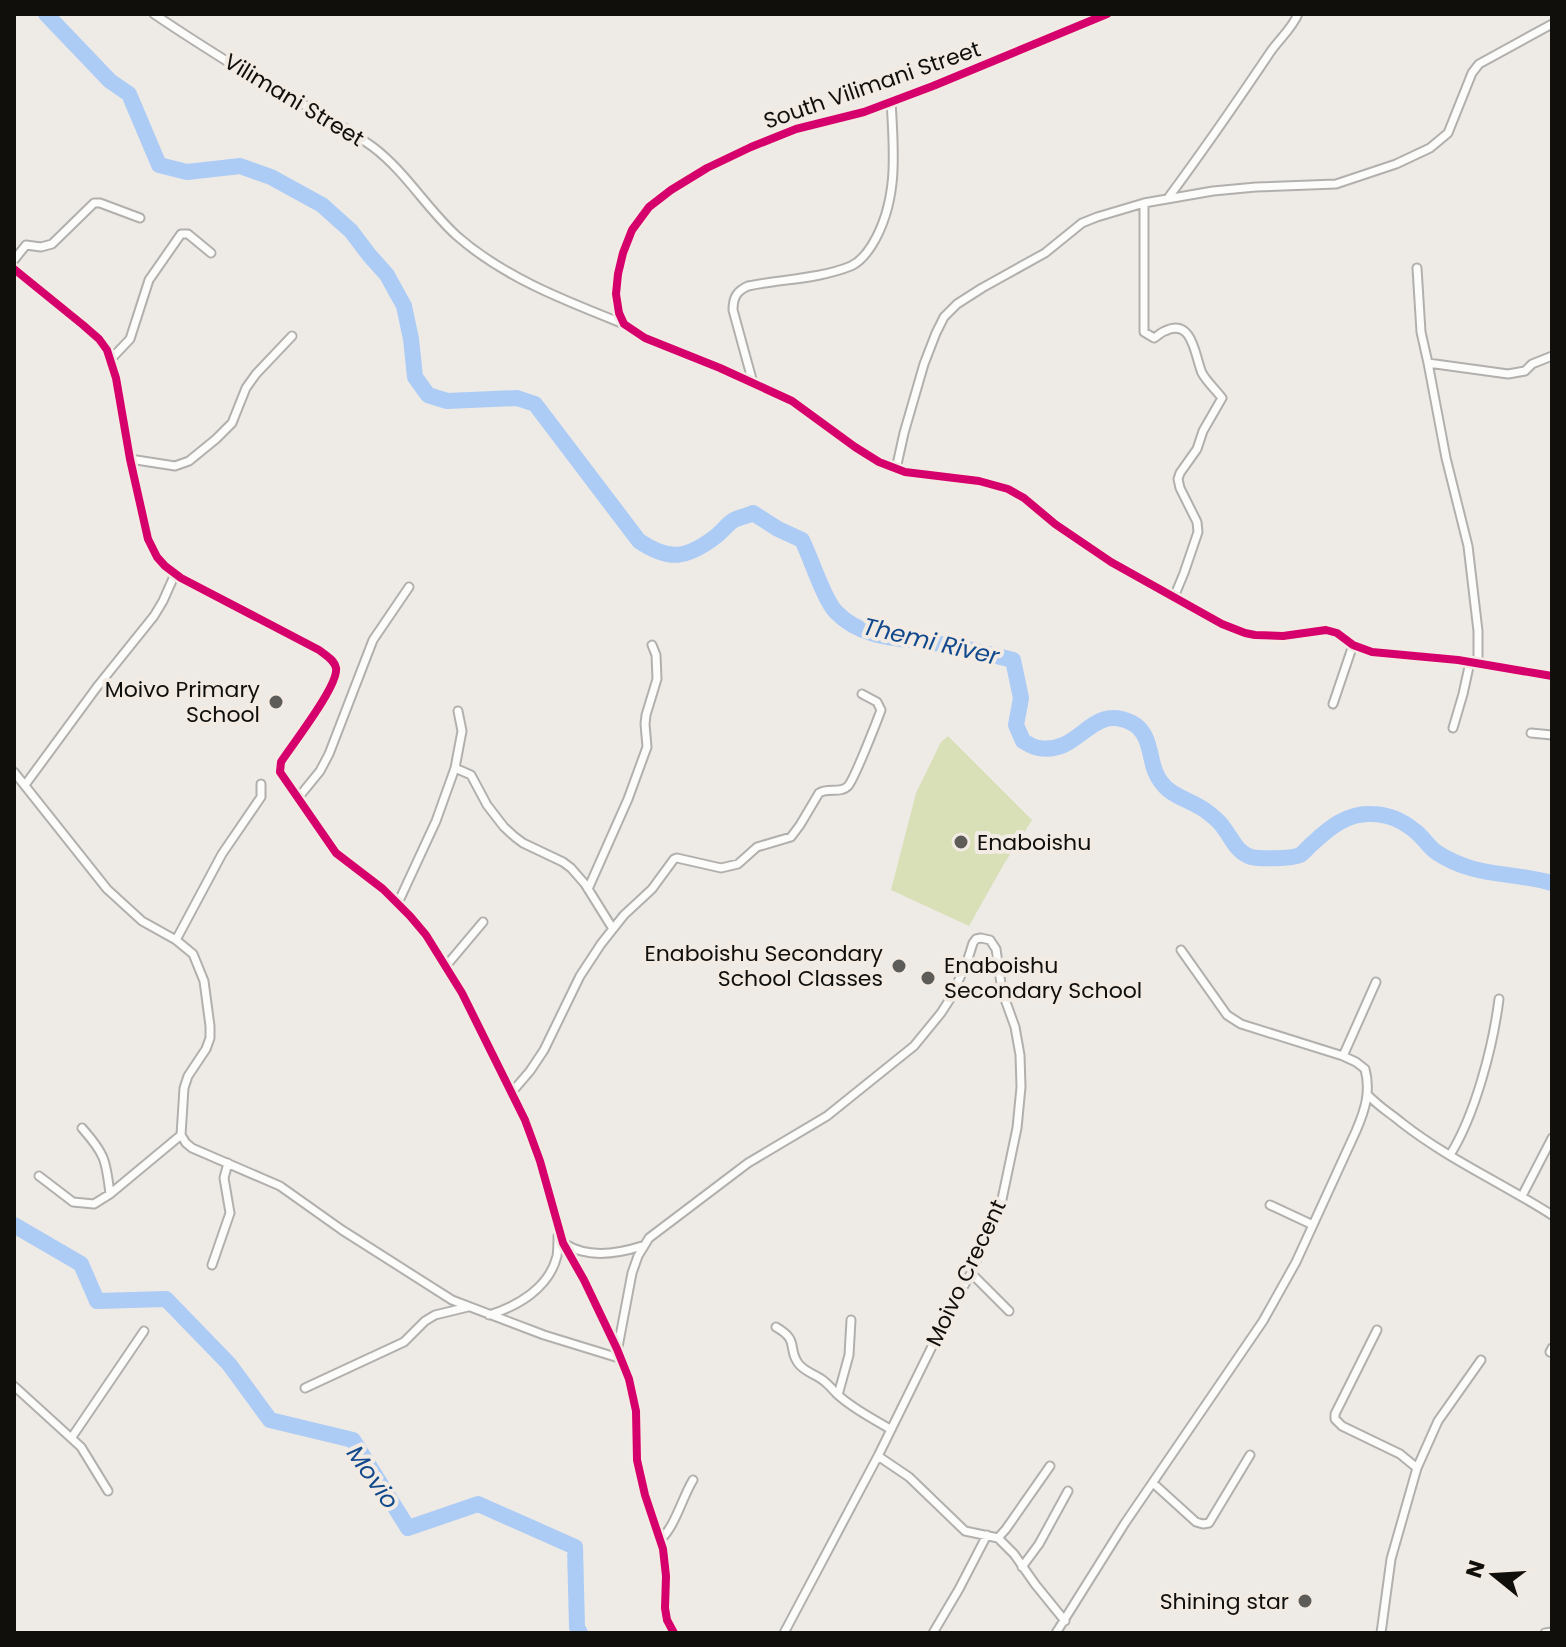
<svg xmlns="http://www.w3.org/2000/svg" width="1566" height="1647" font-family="Poppins,sans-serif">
<rect width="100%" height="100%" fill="#eeebe7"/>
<path fill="#d9e0b8" d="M948 736 1032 820 1004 864 969 926 891 890 916 793 941 742Z"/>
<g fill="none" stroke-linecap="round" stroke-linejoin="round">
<path stroke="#accbf5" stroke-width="16" d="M46 14 110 81 129 94 159 165 187 172 240 166 271 177 322 205 351 231 370 256 387 275 404 306 411 339 415 377 428 395 447 401 517 398 535 404 639 541C669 561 686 559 715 537 722 532 727 524 734 520 740 517 747 516 753 513L778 529 802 540C811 558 824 600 836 612 864 641 905 638 941 644 965 648 989 654 1013 660L1021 698 1016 725 1023 741C1028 744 1034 748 1039 748 1081 755 1090 702 1132 723 1150 732 1149 755 1155 771 1166 799 1190 797 1210 814 1215 818 1220 822 1223 827 1232 838 1236 852 1251 857 1260 859 1291 859 1300 855 1304 853 1309 846 1313 843 1329 828 1347 813 1371 814 1387 814 1402 820 1415 831 1423 837 1428 846 1436 852 1475 878 1509 871 1552 883
M14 1225 81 1264 97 1301 166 1299 229 1364 270 1420 353 1440 408 1528 478 1504 575 1547 577 1627 580 1633"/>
<g stroke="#b2b0ad" stroke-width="11">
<path id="minor" d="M154 14C182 33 212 52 241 70 285 96 332 117 373 147 406 172 427 209 457 236 505 278 566 301 624 324
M1107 14 933 86 864 112 796 129 751 147 707 168 671 190 649 207 632 230 623 253 618 274 616 294 619 313 624 324 645 338 720 368 792 401 855 447 879 462 905 472 979 481 1008 489 1024 498 1055 524 1111 562 1222 624 1245 633 1255 635 1283 636 1326 630 1337 633 1353 645 1372 652 1458 660 1552 676
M1168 198C1203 151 1236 103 1269 54 1278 40 1292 29 1298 14
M1144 203V332L1154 338C1158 336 1161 332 1165 331 1193 317 1195 357 1202 373 1207 382 1216 390 1222 398L1203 431 1197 449 1180 473 1178 479 1180 488 1197 522 1198 532 1184 573 1174 597
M14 260 26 245 41 247 52 244 94 203H100L140 218
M1417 268 1421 332 1428 363 1446 458 1468 546 1478 631V663
M14 269 83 325 99 339 107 350 116 378 130 459 148 539 157 557 165 566 181 578 319 650C325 655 334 659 336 668 339 685 292 745 281 762L280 772 336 853 383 889 410 916 426 935 462 993 525 1120 540 1161 563 1243 584 1280 617 1349 629 1379 636 1411 637 1460 645 1495 663 1549 666 1576 665 1608 667 1620 674 1633
M111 359 130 339 149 280 181 234H188L211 253
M1428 363 1508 374 1525 371 1532 364 1552 356
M753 383 733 310C733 297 737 291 748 286 782 279 819 279 851 266 860 262 867 253 872 245 899 201 894 151 891 101
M130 459 175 466 189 461 216 439 232 423 246 388 256 374 292 336
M896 469 904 433 924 364 936 333 944 317 957 304 982 288 1045 253 1082 223 1097 217 1144 203 1213 191 1256 187 1336 184 1396 164 1430 148 1448 133 1472 73 1479 64 1552 24
M1333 704 1353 645
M1453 728 1463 694 1470 662
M1531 733 1552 735
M455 768 471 775 487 805 504 827 515 837 523 843 563 862 571 868 585 884 613 929
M14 772 107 889 142 921 176 940 193 954 204 981 210 1026V1038L206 1049 188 1076 184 1088 181 1135 186 1143 192 1148 280 1186 342 1230 452 1300 544 1335 622 1359
M25 785 97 687 154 616 163 601 175 574
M298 798 320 771 329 754 373 640 409 587
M588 889 628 799 647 747 645 724 646 715 657 679 656 655 652 645
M398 903 436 821 455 768 462 731 458 711
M176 940 222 854 261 797V784
M446 966 483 922
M1343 1056 1376 982
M512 1092 530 1071 544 1050 580 976 601 944 624 915 652 889 674 859 677 858 721 868 738 864 757 847 791 837 800 825 819 793C828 787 841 794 848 786 854 780 877 721 881 710L877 702 862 694
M1368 1095C1378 1106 1390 1113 1402 1123 1448 1159 1502 1183 1552 1215
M82 1128C105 1154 106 1160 110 1194
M1450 1155C1475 1115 1493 1047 1499 999
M39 1176 73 1202 94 1204 110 1194 181 1135
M1522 1196 1552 1138
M1270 1205 1313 1225
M565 1244C587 1258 617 1254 642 1246
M212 1265 230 1213 224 1178 228 1163
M971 1273 1009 1311
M489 1315C518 1306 549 1288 557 1256 558 1250 558 1242 558 1236
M776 1327C800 1341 787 1347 798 1363 804 1372 816 1374 824 1381 829 1385 833 1390 837 1394 853 1409 872 1418 890 1429
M1377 1330 1335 1414V1419L1342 1426 1400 1454 1417 1468
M618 1347 632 1273 638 1256 649 1238 748 1163 827 1116 914 1046 941 1013 950 999 967 962 973 943 976 939 981 938 990 940 996 949 1002 991 1015 1027 1020 1055 1021 1087 1017 1128 1001 1204 971 1273 948 1314 878 1456 784 1633
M1550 1352 1552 1348
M14 1386 81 1447 108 1491
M305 1388 404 1342 425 1321 435 1315 468 1307
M838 1395 849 1355 851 1320
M72 1437 144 1331
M878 1456 909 1477 965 1531 998 1538 1014 1554 1035 1584 1065 1621
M1153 1483 1196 1522 1203 1524 1209 1523 1250 1455
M998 1538 1006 1529 1050 1466
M660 1540C675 1527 682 1498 693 1480
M1022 1567 1039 1544 1068 1491
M933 1633 959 1589 987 1535
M1056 1633 1125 1523 1263 1321 1296 1262 1356 1131C1365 1110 1371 1092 1365 1069L1356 1062 1343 1056 1241 1024 1227 1015 1181 950
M1381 1633 1391 1559 1417 1468 1438 1421 1481 1360
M1545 1633 1552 1632"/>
</g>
<use href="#minor" stroke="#fcfcfb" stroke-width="7"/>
<g stroke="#f1ebe4" stroke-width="13">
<path id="cycleway" d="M1107 14 933 86 864 112 796 129 751 147 707 168 671 190 649 207 632 230 623 253 618 274 616 294 619 313 624 324 645 338 720 368 792 401 855 447 879 462 905 472 979 481 1008 489 1024 498 1055 524 1111 562 1222 624 1245 633 1255 635 1283 636 1326 630 1337 633 1353 645 1372 652 1458 660 1552 676
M14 269 83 325 99 339 107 350 116 378 130 459 148 539 157 557 165 566 181 578 319 650C325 655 334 659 336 668 339 685 292 745 281 762L280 772 336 853 383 889 410 916 426 935 462 993 525 1120 540 1161 563 1243 584 1280 617 1349 629 1379 636 1411 637 1460 645 1495 663 1549 666 1576 665 1608 667 1620 674 1633"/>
</g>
<use href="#cycleway" stroke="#d6006c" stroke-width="8"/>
</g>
<g fill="#5e5c59" stroke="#f1ebe4" stroke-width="3">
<circle cx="276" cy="702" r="8"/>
<circle cx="961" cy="842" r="8"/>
<circle cx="899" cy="966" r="8"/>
<circle cx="928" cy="978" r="8"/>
<circle cx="1305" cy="1601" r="8"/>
</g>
<g text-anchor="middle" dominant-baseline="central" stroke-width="8" stroke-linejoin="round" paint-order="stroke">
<g font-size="22" fill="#110f0c" stroke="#f1ebe4">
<text transform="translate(872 85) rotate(-19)">South Vilimani Street</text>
<text transform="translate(294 100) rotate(31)">Vilimani Street</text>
<text transform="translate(966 1273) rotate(-65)">Moivo Crecent</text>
</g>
<g font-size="22" fill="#110f0c" stroke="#f1ebe4" text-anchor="end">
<text x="260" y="689">Moivo Primary<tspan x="260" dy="25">School</tspan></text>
<text x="977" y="842" text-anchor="start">Enaboishu</text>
<text x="883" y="953">Enaboishu Secondary<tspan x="883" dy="25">School Classes</tspan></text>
<text x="944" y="965" text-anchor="start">Enaboishu<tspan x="944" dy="25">Secondary School</tspan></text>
<text x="1289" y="1601">Shining star</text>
</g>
<g font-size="24" font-style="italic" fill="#11498c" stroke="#f1ebe4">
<text transform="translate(931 641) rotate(13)">Themi River</text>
<text transform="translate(373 1477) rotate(55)">Movio</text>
</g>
</g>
<rect width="1566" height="1647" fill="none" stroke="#110f0c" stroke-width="32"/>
<g transform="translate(1494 1575) rotate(288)" stroke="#f1ebe4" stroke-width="6" paint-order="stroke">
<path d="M0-6L14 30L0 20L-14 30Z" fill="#110f0c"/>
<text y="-12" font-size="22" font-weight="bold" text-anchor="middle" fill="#110f0c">N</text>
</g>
</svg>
